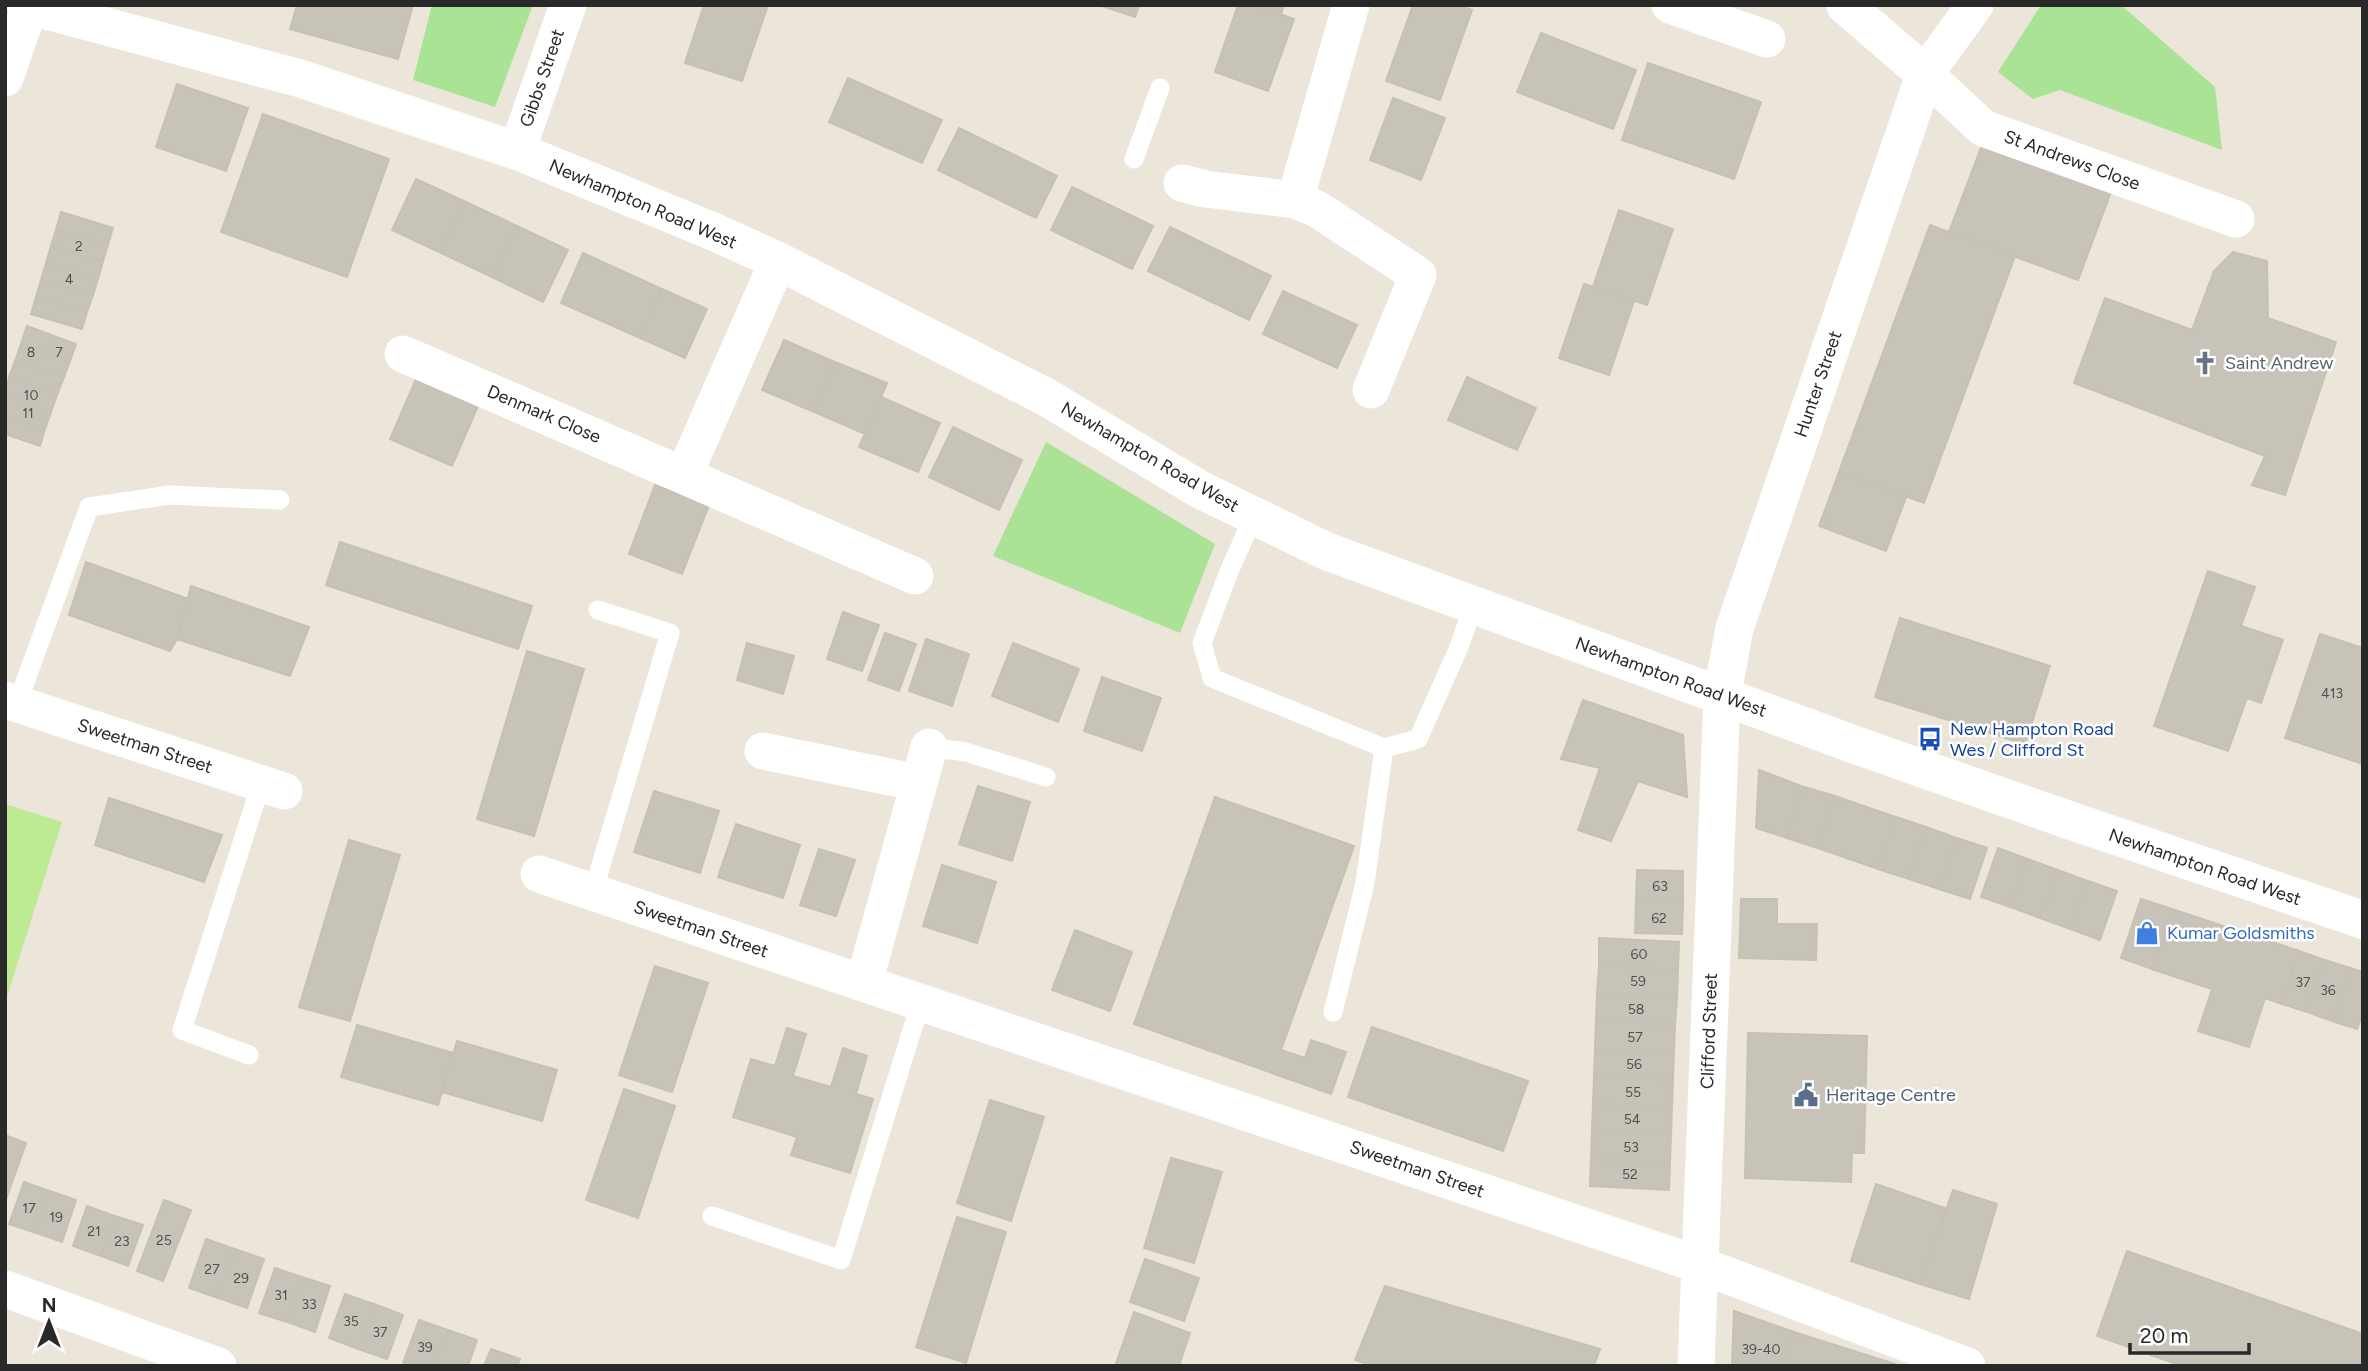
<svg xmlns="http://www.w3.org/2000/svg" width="2368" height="1371" font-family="Figtree,sans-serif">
<rect width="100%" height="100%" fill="#ebe5da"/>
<path fill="#aae296" d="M432 5H533L495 107 413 80Z
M2041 5H2121L2215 87 2222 150 2060 90 2033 99 1998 72Z
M1046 442 1215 544 1180 633 993 556Z"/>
<path fill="#bdea92" d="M5 804 62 822 5 1003Z"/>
<path fill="#c7c3b9" stroke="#c6c1b4" stroke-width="2" d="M297 5H413L398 59 290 29Z
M704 5H768L742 81 685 63Z
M1099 5H1139L1135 17Z
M1238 5H1255L1294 19 1268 91 1215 72Z
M1255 5H1284L1281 14Z
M1413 5H1459L1472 10 1440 100 1386 81Z
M1541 33 1636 70 1613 129 1517 92Z
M1648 63 1761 102 1734 179 1622 140Z
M848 78 942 120 922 163 829 122Z
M177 84 248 108 226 171 156 147Z
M1393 98 1445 118 1421 180 1370 160Z
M263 114 389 159 347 277 221 232Z
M959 128 1057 176 1036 218 938 170Z
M1982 145 2111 192 2078 280 1949 232Z
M416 179 466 202 441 253 392 230Z
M1072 187 1153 226 1132 269 1051 230Z
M466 202 517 226 492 277 441 253Z
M1619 210 1673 229 1647 305 1593 287Z
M61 212 113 228 108 245 56 230Z
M1930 225 2015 256 1924 503 1839 472Z
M517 226 568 250 543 302 492 277Z
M1170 227 1271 276 1249 320 1148 271Z
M56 230 108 245 103 261 51 246Z
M51 246 103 261 98 279 46 263Z
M2233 252 2267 261 2268 318 2336 342 2285 495 2252 485 2265 456 2074 383 2105 298 2192 330 2214 271Z
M583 253 662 289 640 338 561 303Z
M46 263 98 279 93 295 41 280Z
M41 280 93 295 87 312 36 297Z
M1584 284 1634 301 1609 375 1559 358Z
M662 289 707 309 685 358 640 338Z
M1283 291 1357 325 1337 368 1263 334Z
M36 297 87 312 82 329 31 314Z
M27 326 76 344 70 361 21 344Z
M784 340 835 362 814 412 762 390Z
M21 344 70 361 64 377 15 361Z
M15 361 64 377 57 395 9 377Z
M835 362 887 383 865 434 814 412Z
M420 370 482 397 452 466 390 439Z
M9 377 57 395 51 412 5 396Z
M1467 377 1536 408 1517 450 1448 420Z
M5 396 51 412 45 429 5 415Z
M881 397 940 423 918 472 859 447Z
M5 415 45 429 40 446 5 434Z
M953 427 1022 460 999 510 929 477Z
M1839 472 1906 497 1886 551 1819 526Z
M655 485 709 505 682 574 629 554Z
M340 542 532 606 518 649 326 585Z
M86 562 188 599 177 639 170 651 69 615Z
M2208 571 2255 587 2241 626 2283 640 2261 703 2247 698 2228 751 2154 726Z
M191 586 309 627 290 676 177 639Z
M843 612 879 625 862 671 827 659Z
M1900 618 2050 666 2025 744 1875 697Z
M885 633 916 644 899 691 868 680Z
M2320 634 2363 648V764L2285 738Z
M926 639 969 654 952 706 909 691Z
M747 643 794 656 783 694 737 680Z
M1013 643 1079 669 1058 722 992 696Z
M527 651 584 669 534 836 477 819Z
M1102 677 1161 698 1142 751 1084 731Z
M1583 700 1683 735 1687 797 1638 781 1611 841 1578 830 1600 768 1561 759Z
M1759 770 1804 787 1787 838 1756 828Z
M978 786 1030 802 1012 861 959 844Z
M1804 787 1835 796 1817 848 1787 838Z
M654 791 719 811 700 873 634 852Z
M1835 796 1896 817 1878 869 1817 848Z
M1215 797 1354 846 1281 1050 1305 1058 1311 1040 1346 1052 1331 1094 1134 1024Z
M109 798 222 835 204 882 95 845Z
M1896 817 1926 827 1909 879 1878 869Z
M736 824 800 845 783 898 718 877Z
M1926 827 1957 838 1939 889 1909 879Z
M1957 838 1987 848 1970 899 1939 889Z
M349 840 400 855 350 1021 299 1007Z
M1998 848 2028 859 2010 907 1981 897Z
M819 849 855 860 836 916 800 905Z
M2028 859 2058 870 2040 918 2010 907Z
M942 865 996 882 977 943 923 926Z
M1637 870 1683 871V903L1636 901Z
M2058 870 2088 881 2070 929 2040 918Z
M2088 881 2117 891 2100 940 2070 929Z
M1741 899H1777V924H1817L1816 960 1739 958Z
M2141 899 2172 909 2152 969 2121 958Z
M1636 901 1683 903 1682 934 1635 933Z
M2172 909 2299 951 2282 1004 2265 998 2249 1047 2198 1031 2212 989 2152 969Z
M1075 930 1132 952 1110 1011 1052 990Z
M1599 938 1679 942 1678 970 1599 966Z
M2299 951 2325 960 2307 1012 2282 1004Z
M2325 960 2350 968 2332 1021 2307 1012Z
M655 966 708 983 672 1092 619 1075Z
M1599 966 1678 970 1677 997 1597 993Z
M2350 968 2363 972V1012L2357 1029 2332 1021Z
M1597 993 1677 997 1675 1025 1596 1021Z
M1596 1021 1675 1025 1674 1052 1595 1049Z
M357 1025 453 1053 438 1105 341 1077Z
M1372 1027 1528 1081 1503 1151 1348 1097Z
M787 1028 806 1034 793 1076 831 1087 843 1048 867 1056 856 1094 873 1099 850 1173 791 1155 797 1137 733 1117 751 1059 775 1066Z
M1748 1033 1867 1036 1864 1153H1852L1851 1182 1745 1178Z
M457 1041 557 1070 542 1121 442 1092Z
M1595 1049 1674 1052 1673 1080 1594 1076Z
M1594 1076 1673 1080 1672 1107 1593 1104Z
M624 1089 675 1106 638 1218 586 1200Z
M990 1100 1044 1117 1011 1221 957 1203Z
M1593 1104 1672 1107 1671 1135 1592 1131Z
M1592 1131 1671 1135 1670 1162 1591 1159Z
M5 1135 26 1143 5 1202Z
M1171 1158 1222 1172 1194 1263 1144 1248Z
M1591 1159 1670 1162 1669 1190 1590 1186Z
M24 1182 50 1191 36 1233 9 1224Z
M1876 1184 1945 1208 1920 1284 1851 1261Z
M1953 1190 1997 1204 1969 1299 1920 1284Z
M50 1191 76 1200 62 1242 36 1233Z
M164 1200 191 1210 163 1281 137 1271Z
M87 1206 115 1216 101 1256 73 1246Z
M115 1216 143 1225 128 1266 101 1256Z
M957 1217 1006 1232 966 1363 916 1347Z
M206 1239 235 1249 218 1298 189 1288Z
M235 1249 264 1259 247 1308 218 1298Z
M2127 1251 2363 1334V1366H2182L2097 1336Z
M1145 1259 1199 1278 1184 1321 1130 1302Z
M275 1268 302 1277 287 1322 259 1313Z
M302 1277 330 1286 315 1332 287 1322Z
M1385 1286 1600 1349 1594 1366H1373L1355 1360Z
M345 1294 374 1304 358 1349 329 1338Z
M374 1304 403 1315 387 1359 358 1349Z
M1734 1311 1794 1332 1784 1366H1732Z
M1134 1312 1190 1333 1179 1366H1115Z
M419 1320 448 1330 435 1366H410L403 1363Z
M448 1330 477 1340 468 1366H435Z
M1794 1332 1901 1366H1784Z
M491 1349 520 1359 517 1366H484Z"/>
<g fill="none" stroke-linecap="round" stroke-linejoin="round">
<path stroke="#fff" stroke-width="19" d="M1134 159 1160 88
M1254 515 1228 574 1202 643 1212 678 1384 748 1418 739 1459 647 1474 604
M17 704 89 507 170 495 280 500
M929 747 966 752 1046 777
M593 892 670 633 598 610
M1333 1012 1365 883 1384 748
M249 1055 182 1030 261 784
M712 1216 841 1260 921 1001"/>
<path stroke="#fff" stroke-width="37" d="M1670 5 1767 39
M1975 5 1925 74 1983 128 2236 219
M5 78 30 6
M517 151 568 5
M1182 183 1205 189 1295 200 1317 209 1418 275 1371 390
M1295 200 1351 5
M403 354 915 576
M684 475 778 261
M5 700 284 791
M763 751 919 783
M539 874 1700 1265 1967 1366
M864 983 929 747
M5 1289 218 1366
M1696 1366 1722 696"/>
<path stroke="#fff" stroke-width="38" d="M26 5 302 79 517 151 712 231 778 261 1046 397 1199 489 1326 551 1861 747 2063 818 2363 920
M1722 696 1734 630 1925 74 1845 5"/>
</g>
<defs>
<g id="church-bare" transform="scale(1.89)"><path d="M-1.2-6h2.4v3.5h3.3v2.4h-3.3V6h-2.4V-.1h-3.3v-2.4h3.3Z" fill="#6b7280" stroke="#fff" stroke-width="2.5" paint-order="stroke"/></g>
<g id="bus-bare" transform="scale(1.89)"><path d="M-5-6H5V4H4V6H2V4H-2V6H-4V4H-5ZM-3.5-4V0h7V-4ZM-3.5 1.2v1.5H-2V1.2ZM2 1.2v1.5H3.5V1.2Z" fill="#1a4fb4" stroke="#fff" stroke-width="2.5" paint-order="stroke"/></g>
<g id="shop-bare" transform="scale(1.89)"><path d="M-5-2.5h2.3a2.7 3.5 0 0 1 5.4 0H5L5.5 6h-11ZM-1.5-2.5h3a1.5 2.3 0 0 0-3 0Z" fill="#3f7fe0" stroke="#fff" stroke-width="2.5" paint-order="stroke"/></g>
<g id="civic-bare" transform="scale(1.89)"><path d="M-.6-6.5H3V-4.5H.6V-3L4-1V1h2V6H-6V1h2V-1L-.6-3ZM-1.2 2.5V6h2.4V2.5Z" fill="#5c6f8a" stroke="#fff" stroke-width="2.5" paint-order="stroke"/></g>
</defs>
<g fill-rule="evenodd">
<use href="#church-bare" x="2205" y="363"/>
<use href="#bus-bare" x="1930" y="739"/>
<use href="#shop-bare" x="2147" y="933"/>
<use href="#civic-bare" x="1806" y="1095"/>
</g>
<g text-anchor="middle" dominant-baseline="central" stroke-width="5" stroke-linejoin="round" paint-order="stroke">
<g font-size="14" fill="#50504d">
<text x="79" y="246">2</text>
<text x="69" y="279">4</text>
<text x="31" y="352">8</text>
<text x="59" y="352">7</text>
<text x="31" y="395">10</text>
<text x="28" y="413">11</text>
<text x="2332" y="693">413</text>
<text x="1660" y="886">63</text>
<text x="1659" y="918">62</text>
<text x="1639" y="954">60</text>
<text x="1638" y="981">59</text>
<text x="2303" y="982">37</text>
<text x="2328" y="990">36</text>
<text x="1636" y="1009">58</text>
<text x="1635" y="1037">57</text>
<text x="1634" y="1064">56</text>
<text x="1633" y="1092">55</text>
<text x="1632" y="1119">54</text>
<text x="1631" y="1147">53</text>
<text x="1630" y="1174">52</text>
<text x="29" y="1208">17</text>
<text x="56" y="1217">19</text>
<text x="94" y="1231">21</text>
<text x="164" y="1240">25</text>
<text x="122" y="1241">23</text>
<text x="212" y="1269">27</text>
<text x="241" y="1278">29</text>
<text x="281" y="1295">31</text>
<text x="309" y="1304">33</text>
<text x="351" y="1321">35</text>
<text x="380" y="1332">37</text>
<text x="425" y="1347">39</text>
<text x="1761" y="1349">39-40</text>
</g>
<g font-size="18" fill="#292929" stroke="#fff">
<text transform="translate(542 78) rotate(-71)">Gibbs Street</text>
<text transform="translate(2072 160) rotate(20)">St Andrews Close</text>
<text transform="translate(643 204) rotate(23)">Newhampton Road West</text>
<text transform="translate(1818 384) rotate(-71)">Hunter Street</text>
<text transform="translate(544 414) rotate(23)">Denmark Close</text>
<text transform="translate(1150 457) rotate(30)">Newhampton Road West</text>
<text transform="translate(1671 677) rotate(20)">Newhampton Road West</text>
<text transform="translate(145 746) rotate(18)">Sweetman Street</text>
<text transform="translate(2205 867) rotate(19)">Newhampton Road West</text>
<text transform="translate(701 929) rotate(19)">Sweetman Street</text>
<text transform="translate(1709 1031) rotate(-88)">Clifford Street</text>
<text transform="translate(1417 1169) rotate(19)">Sweetman Street</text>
</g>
<g font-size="18" fill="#5b616d" stroke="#fff" text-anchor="start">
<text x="2225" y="363">Saint Andrew</text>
</g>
<g font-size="18" fill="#164399" stroke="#fff" text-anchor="start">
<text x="1950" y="729">New Hampton Road<tspan x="1950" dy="21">Wes / Clifford St</tspan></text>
</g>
<g font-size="18" fill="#366cbe" stroke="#fff" text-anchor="start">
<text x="2167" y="933">Kumar Goldsmiths</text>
</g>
<g font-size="18" fill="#4e5e75" stroke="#fff" text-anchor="start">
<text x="1826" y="1095">Heritage Centre</text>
</g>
</g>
<rect width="2368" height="1371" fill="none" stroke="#292929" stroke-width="14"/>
<g transform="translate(49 1322)" stroke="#ffffff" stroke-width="5" paint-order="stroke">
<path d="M0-5L12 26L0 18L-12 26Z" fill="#292929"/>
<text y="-10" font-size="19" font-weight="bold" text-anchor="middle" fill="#292929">N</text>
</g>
<path d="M2130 1343v10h119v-10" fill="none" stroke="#292929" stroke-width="3.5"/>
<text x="2140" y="1343" font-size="21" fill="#292929" stroke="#ffffff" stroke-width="5" paint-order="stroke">20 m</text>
</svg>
